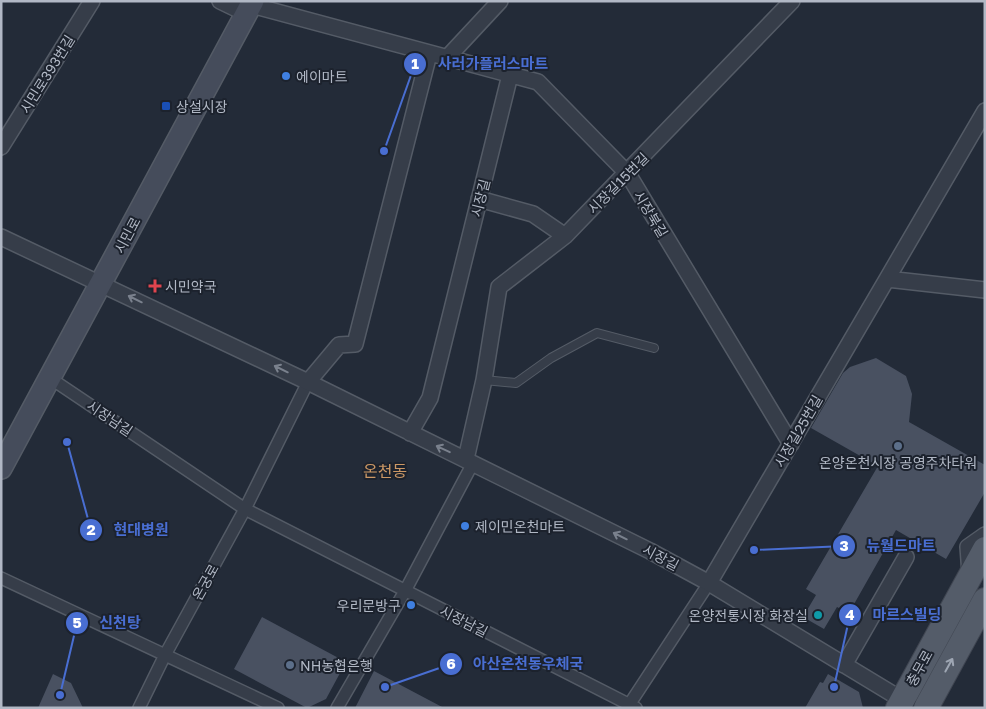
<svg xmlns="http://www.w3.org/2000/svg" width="986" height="709" font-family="'Golos Text','Noto Sans KR',sans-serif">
<rect width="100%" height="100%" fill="#232b38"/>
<path fill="#495161" d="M876 358 906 376 912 394 909 422 985 465V492L946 559 896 530 849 613 837 607 824 629 803 617 816 595 806 589 878 466 811 428 843 373 850 367Z
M262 617 346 662 326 699 307 708 234 669Z
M374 671 444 708H355Z
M53 674 71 683 83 708H38Z
M828 674 859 692 863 708H805L820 682 823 683Z"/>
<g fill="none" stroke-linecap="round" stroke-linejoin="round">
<g stroke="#545b66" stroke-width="10">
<path id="service" d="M484 380 516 383 551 358 597 333 654 348"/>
</g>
<g stroke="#545b66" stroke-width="14">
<path id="pedestrian" d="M50 378 245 509 636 708
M1 578 278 708
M139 708 165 655 245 509 308 382
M337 708 405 591 473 463
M627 708 709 583"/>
</g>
<g stroke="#545b66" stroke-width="18">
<path id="minor" d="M220 1 247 14
M251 5 538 82 628 174 791 444
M446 59 500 1
M985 111 887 279 985 290
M1 147 92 1
M479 199 533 214 565 236
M1 237 308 382 650 551 709 583 909 704
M308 382 339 345 355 344 429 54
M410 433 430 398 510 75
M466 459 484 380 499 287 565 236 792 1
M970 574 968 547 985 535
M709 583 887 279
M844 665 906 557"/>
</g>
<g stroke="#545b66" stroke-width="24">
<path id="secondary" d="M1 468 253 1"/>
</g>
<g stroke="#404652" stroke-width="26">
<path id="primary" d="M898 708 985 549
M926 708 985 600"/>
</g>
<use href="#service" stroke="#363d49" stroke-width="8"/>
<use href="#pedestrian" stroke="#363d49" stroke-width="11"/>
<use href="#minor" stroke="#363d49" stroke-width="15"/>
<use href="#secondary" stroke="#454c5b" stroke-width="21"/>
<use href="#primary" stroke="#545c69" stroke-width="24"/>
</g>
<defs><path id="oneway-shaft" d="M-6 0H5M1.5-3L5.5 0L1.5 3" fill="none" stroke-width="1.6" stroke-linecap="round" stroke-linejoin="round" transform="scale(1.25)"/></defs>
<g stroke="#7a818d">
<use href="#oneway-shaft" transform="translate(135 299) rotate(-154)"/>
<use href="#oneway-shaft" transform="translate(281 369) rotate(-154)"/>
<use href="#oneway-shaft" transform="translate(443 449) rotate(-155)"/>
<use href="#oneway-shaft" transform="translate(620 536) rotate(-154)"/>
</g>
<use stroke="#9ea6b3" href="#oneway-shaft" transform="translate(949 665) rotate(-61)"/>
<g fill="#3f7fe0" stroke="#1c222d" stroke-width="2">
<circle cx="286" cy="76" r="5"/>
<circle cx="465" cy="526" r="5"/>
<circle cx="411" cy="605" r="5"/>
</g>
<rect fill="#1a4fb4" stroke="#1c222d" stroke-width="2" x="161" y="101" width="10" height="10" rx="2.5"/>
<path fill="#e0444e" stroke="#1c222d" stroke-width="2" d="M152.5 278.5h5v5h5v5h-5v5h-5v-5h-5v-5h5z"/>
<g fill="#5c6f8a" stroke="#1c222d" stroke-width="2">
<circle cx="898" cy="446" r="5"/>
<circle cx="290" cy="665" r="5"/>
</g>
<circle fill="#0f9aa8" stroke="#1c222d" stroke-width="2" cx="818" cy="615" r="5"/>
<g text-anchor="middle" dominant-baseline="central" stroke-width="4" stroke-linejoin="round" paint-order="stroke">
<g font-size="14" fill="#b1b8c5" stroke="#1c222d">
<text transform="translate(47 74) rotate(-58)">시민로393번길</text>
<text transform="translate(618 183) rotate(-45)">시장길15번길</text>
<text transform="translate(480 198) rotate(-76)">시장길</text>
<text transform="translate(651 214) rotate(59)">시장북길</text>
<text transform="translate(127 235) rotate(-62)">시민로</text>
<text transform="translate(110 418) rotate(34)">시장남길</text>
<text transform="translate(798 431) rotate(-60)">시장길25번길</text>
<text transform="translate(661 557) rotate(28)">시장길</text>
<text transform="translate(205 582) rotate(-61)">온궁로</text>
<text transform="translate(464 621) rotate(27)">시장남길</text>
<text transform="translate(919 668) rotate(-61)">충무로</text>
</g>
<g font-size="14" fill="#b1b8c5" stroke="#1c222d" text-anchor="start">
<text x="296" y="76">에이마트</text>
<text x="176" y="106">상설시장</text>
<text x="165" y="286">시민약국</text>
<text x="898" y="462" text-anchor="middle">온양온천시장 공영주차타워</text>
<text x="475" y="526">제이민온천마트</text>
<text x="401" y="605" text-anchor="end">우리문방구</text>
<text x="808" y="615" text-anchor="end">온양전통시장 화장실</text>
<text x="300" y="665">NH농협은행</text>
</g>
<g font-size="16" fill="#cc9865" stroke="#1c222d">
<text x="385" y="471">온천동</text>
</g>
</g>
<path fill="none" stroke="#496ed2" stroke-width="2" d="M384 151L415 64M67 442L91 530M754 550L844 546M834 687L850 615M60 695L77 623M385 687L451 664"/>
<g fill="#496ed2" stroke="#1c222d" stroke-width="2">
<circle cx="384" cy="151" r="5"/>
<circle cx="67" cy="442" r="5"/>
<circle cx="754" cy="550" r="5"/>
<circle cx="834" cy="687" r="5"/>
<circle cx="60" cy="695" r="5"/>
<circle cx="385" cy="687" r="5"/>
<circle cx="415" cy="64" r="12"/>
<circle cx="91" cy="530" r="12"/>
<circle cx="844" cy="546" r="12"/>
<circle cx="850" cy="615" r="12"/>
<circle cx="77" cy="623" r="12"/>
<circle cx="451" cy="664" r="12"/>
</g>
<g font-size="15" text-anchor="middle" font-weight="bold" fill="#fff">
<text x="415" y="69">1</text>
<text x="91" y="535">2</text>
<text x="844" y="551">3</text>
<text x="850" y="620">4</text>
<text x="77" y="628">5</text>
<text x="451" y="669">6</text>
</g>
<g font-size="15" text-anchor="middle" font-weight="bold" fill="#496ed2" stroke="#1c222d" stroke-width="4" stroke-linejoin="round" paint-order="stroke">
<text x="493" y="69">사러가플러스마트</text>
<text x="141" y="535">현대병원</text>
<text x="901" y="551">뉴월드마트</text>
<text x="907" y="620">마르스빌딩</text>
<text x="120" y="628">신천탕</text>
<text x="528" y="669">아산온천동우체국</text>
</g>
<rect width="986" height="709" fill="none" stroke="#b1b8c5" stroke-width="5"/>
</svg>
